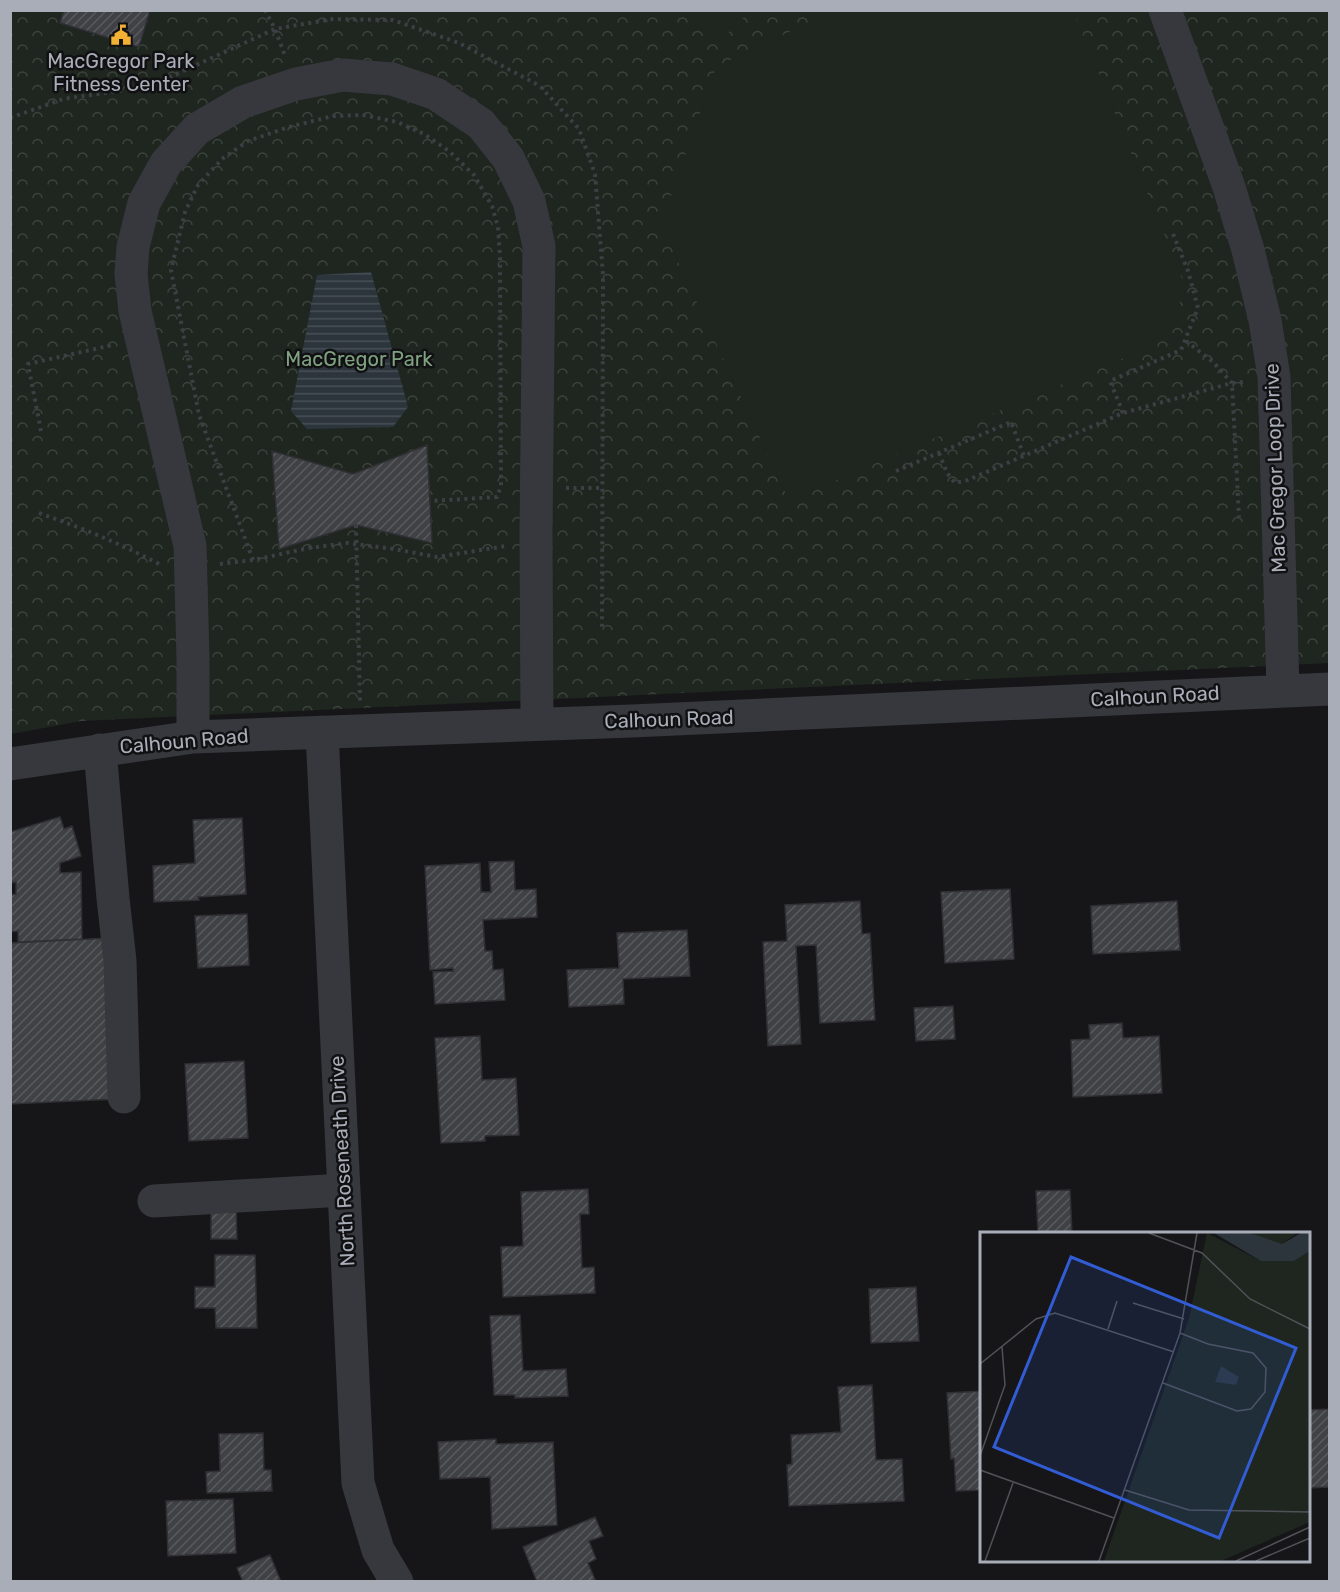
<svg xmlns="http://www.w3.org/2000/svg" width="1340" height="1592" font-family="Rubik,sans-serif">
<defs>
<pattern id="park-crowns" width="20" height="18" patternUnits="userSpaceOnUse" patternTransform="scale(1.5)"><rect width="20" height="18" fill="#1e261f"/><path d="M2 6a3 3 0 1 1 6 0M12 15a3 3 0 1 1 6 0" fill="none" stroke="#3c433d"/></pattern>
<pattern id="water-rules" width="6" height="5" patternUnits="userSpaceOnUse" patternTransform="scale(1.5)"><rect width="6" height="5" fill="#2c353c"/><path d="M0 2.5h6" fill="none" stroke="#485056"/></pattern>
<pattern id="building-hatch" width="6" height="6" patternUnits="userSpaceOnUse" patternTransform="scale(1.5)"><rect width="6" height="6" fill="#404145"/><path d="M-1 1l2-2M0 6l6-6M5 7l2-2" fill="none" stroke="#595a5e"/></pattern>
</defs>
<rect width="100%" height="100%" fill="#161618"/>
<path fill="url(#park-crowns)" d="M11 11H1329V663L81 721 11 734Z"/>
<path fill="#1e261f" d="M700 11V10L750 11 721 40 696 15Z
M833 11H1073L1183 281 1176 325 1133 354 789 500 661 225 716 67Z"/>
<path fill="url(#water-rules)" d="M371 272 408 407 393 427 307 429 291 411 317 275Z"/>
<path fill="url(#building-hatch)" stroke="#303034" stroke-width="1.5" d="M64 10H150L139 47 60 23Z
M427 445 432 543 356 525 279 549 272 451 353 474Z
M60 817 64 829 72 826 81 856 60 863V873L81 872 82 939 18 942V931L10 932V895L16 894V882L10 883V832Z
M242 818 246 894 198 897 199 900 154 902 153 866 195 863 193 820Z
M514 861 515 890 536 889 537 917 483 920 485 951H492L493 970 503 969 505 1000 435 1004 433 972 453 971V968L430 970 425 866 480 863 481 892H491L489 862Z
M1010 889 1014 959 945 963 941 892Z
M860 901 862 934 870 933 875 1020 820 1023 816 945 796 946 801 1044 768 1046 763 942 787 941 785 905Z
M1177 901 1180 950 1093 954 1091 906Z
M247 914 249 965 198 968 195 916Z
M687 930 690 976 623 979 624 1004 569 1007 567 970 619 968 617 933Z
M110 938 117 1099 10 1104V943Z
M953 1006 955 1039 916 1041 914 1008Z
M1122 1023 1123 1038 1159 1036 1162 1093 1073 1097 1071 1040 1090 1039 1089 1025Z
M480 1036 482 1080 516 1078 519 1135 485 1136V1141L441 1143 435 1038Z
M244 1061 248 1138 189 1141 185 1064Z
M588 1189 589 1214H580L582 1268 594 1267 595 1293 503 1297 501 1247 523 1246 521 1192Z
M1070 1190 1072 1234H1038L1036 1191Z
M211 1209H236L237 1239H211Z
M215 1255H255L257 1328H216L215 1308H195V1287H215Z
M916 1287 919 1341 871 1343 869 1289Z
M520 1315 523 1371 566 1369 568 1396 515 1398V1395H494L490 1316Z
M872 1385 876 1460 902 1459 904 1501 789 1506 787 1465 792 1464 791 1435 841 1432 838 1387Z
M982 1391V1490L956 1491 954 1458 951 1459 947 1393Z
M1330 1409V1487L1308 1488V1410Z
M263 1433 264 1470H271L272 1491 207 1493 206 1472 220 1471 219 1434Z
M496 1439V1444L553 1442 557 1525 492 1529 490 1477 440 1479 438 1442Z
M233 1499 236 1553 168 1556 166 1501Z
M595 1517 603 1536 589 1541 596 1559 588 1563 596 1582H537L523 1547Z
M270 1555 281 1582H243L237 1568Z"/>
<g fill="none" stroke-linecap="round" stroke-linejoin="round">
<path stroke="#3d3f44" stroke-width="4" stroke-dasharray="3 4.5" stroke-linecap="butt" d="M265 10 275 29 285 56
M10 118 63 99 125 90 170 77 275 29 333 19 393 20 459 43 540 86 579 129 595 174 603 275 602 628
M1186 341 1213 362 1232 383 1239 517
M1123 413 1110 381 1181 350 1198 308 1188 271 1173 234
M41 431 28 364 113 345
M939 453 947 473 955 483 968 480 1123 413 1232 383 1244 382
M896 471 1011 422 1024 456
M566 488H603
M39 513C82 528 119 543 159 564
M356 525 360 701
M253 560 199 415 171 270 185 212 198 185 222 159 248 141 289 127 333 116 363 115 397 122 424 134 449 151 474 175 492 206 498 227 500 256 501 486 497 497 430 501
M220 564 253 560 309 548 348 543 394 549 437 557 506 546"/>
<path stroke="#37383d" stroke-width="33" d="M1165 10 1229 187 1248 250 1265 320 1274 377 1283 690
M322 732 358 1483 378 1550 397 1582
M193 737V658L190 546 135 311 131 274 133 247 144 203 166 163 197 129 243 102 296 84 343 75 392 79 436 94 481 124 508 158 529 201 539 246 536 534 537 724
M100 750 113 898 120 961 124 1097
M10 764 193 737 632 721 1330 689
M154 1201 344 1190"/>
</g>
<defs>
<g id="civic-bare" transform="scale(1.62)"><path d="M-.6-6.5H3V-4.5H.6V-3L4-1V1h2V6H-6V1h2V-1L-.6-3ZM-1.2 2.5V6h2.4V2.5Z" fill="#f2b134" stroke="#111113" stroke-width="2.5" paint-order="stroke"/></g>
</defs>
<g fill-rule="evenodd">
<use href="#civic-bare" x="121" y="35"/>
</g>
<g text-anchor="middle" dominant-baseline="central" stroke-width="5" stroke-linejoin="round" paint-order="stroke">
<g font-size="20" fill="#a8adb8" stroke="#111113">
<text x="121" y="61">MacGregor Park<tspan x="121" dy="23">Fitness Center</tspan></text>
</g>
<g font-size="20" fill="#7fa381" stroke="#111113">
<text x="359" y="359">MacGregor Park</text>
</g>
<g font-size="20" fill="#a8adb8" stroke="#111113">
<text transform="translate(1275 468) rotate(-92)">Mac Gregor Loop Drive</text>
<text transform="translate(1155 696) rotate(-3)">Calhoun Road</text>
<text transform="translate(669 719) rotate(-2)">Calhoun Road</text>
<text transform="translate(184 741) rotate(-5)">Calhoun Road</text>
<text transform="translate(342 1161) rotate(-93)">North Roseneath Drive</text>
</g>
</g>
<g transform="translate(980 1232)">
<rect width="330" height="330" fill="#161618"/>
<path d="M227 1 281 29H314L330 19V290L241 329H124L209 86ZM270 1H317L302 12 289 11Z" fill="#1e261f"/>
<path d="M246 197 265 213 269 267H208L201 256 200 199Z" fill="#1e261f"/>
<path d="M234 1H270L302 12 321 1H330V19L314 29H281ZM241 134 259 145 256 153 235 150Z" fill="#2c353c"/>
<path fill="none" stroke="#505258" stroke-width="1.5" d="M169 1 222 21 270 67 330 97M153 71 204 87M128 97 137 69M0 132 56 87 75 81 194 120M183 151 257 179 271 177 285 160 286 136 273 121 228 112 200 101M0 224 25 153 22 115M0 238 134 286M145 258 209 278 330 280M5 329 33 251M119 329 200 101 217 1M256 329 330 295M276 329 330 306"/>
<path fill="#325cd3" fill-opacity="0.15" stroke="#325cd3" stroke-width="3" d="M91 25 316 116 239 306 14 215Z"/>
<rect width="330" height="330" fill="none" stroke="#a8adb8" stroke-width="3"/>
</g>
<rect width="1340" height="1592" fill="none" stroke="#a8adb8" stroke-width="24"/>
</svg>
